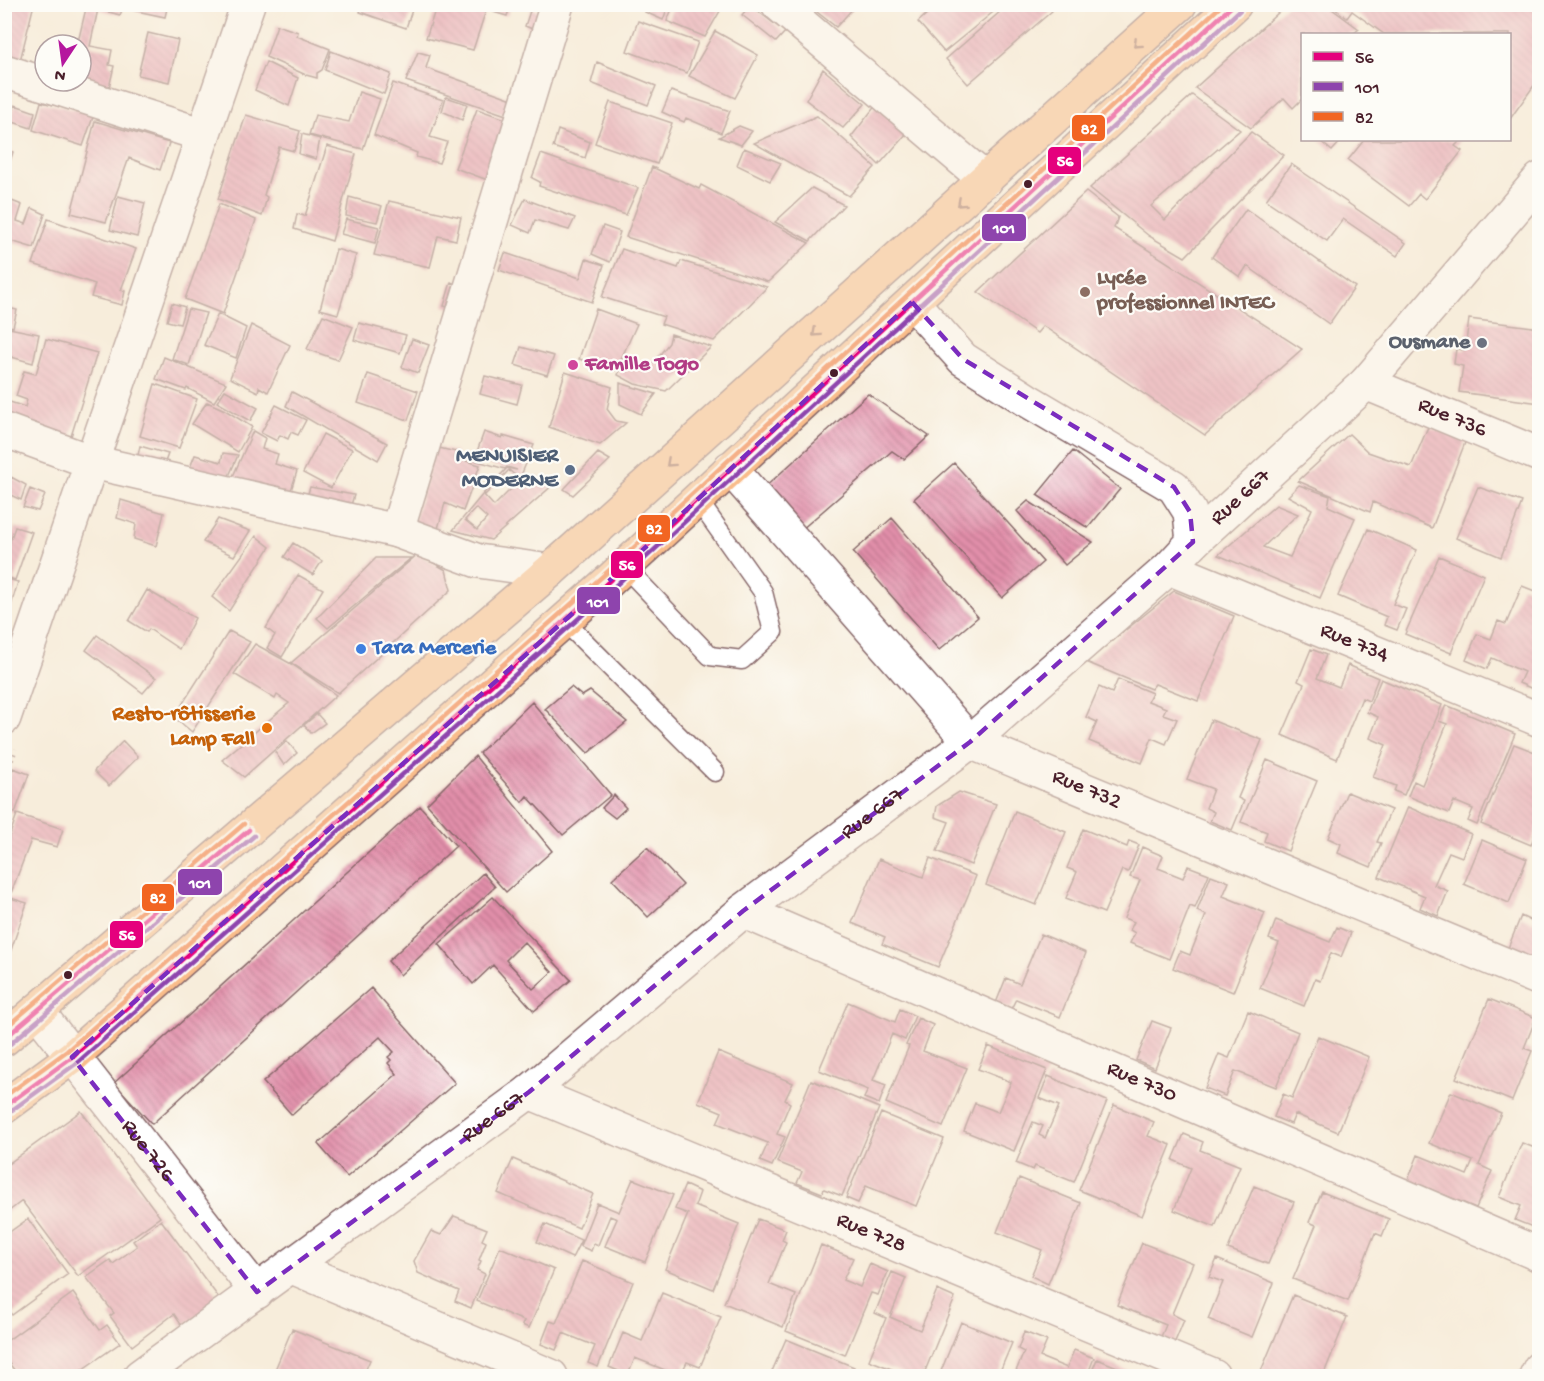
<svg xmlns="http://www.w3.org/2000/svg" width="1544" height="1381" font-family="'Gochi Hand',sans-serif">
<defs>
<pattern id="building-back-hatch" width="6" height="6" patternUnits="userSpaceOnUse" patternTransform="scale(1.5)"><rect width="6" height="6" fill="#e28faa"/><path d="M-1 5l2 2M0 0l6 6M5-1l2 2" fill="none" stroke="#b9748b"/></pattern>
</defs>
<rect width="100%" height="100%" fill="#fdfcf7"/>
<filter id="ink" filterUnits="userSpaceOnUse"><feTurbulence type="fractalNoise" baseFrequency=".0167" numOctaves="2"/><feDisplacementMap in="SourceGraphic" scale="12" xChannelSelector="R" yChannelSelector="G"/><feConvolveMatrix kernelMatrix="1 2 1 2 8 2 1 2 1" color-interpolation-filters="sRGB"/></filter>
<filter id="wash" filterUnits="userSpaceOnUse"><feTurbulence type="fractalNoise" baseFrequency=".008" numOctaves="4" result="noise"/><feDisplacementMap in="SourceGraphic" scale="24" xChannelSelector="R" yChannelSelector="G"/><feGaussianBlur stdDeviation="1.35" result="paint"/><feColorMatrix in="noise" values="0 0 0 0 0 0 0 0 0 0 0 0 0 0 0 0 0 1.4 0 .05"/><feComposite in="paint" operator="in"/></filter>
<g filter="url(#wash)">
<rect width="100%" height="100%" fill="#f7eddb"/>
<g id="blocks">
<path fill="url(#building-back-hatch)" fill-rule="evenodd" d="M4 4H34L19 65 4 61Z
M87 4 122 10 120 15 98 9 90 46 112 50 109 65 114 66 109 88 81 80V45H66V37L79 38Z
M128 4H168L165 17 127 9Z
M362 4H414L406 28 360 12Z
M437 4H488L473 50 426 38Z
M496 4H511L507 16 493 12Z
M648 4H669L663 20 645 12Z
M674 4H724L705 37 667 21Z
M726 4H740L736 10Z
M807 4H857L836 27Z
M938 4H1003L944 52 918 22Z
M1009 4H1046L1052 11 968 84 946 59Z
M1288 4H1325L1359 29 1353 34H1302V99L1293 108 1284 98 1251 128 1195 88Z
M1329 4H1540V77L1510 119V34H1384L1352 11 1347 18Z
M750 5 785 32 776 42 742 15Z
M531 8 547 14 540 32 525 26Z
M638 21 698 42 687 73 627 51Z
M277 25 298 32 297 36 330 49 322 70 317 73V78L306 75 266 57Z
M715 31 758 55 735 98 689 76Z
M148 33 178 40 169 82 138 75Z
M331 51 391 74 384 94 325 70Z
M418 52 430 55 426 68 515 100 509 116 406 81Z
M266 62 298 78 289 106 255 90Z
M597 62 656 86 648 105 591 83Z
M823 69 865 104 843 128 806 100Z
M393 83 443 100 430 137 447 142 439 163 416 157 417 153 374 135Z
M671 91 730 111 721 133 686 118 684 122 662 112Z
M359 92 380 99 363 149 309 135 315 115 349 122Z
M1192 95 1240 130 1151 206 1165 220 1251 132 1284 155 1185 257 1149 236 1090 188Z
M446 97 467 104 462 120 442 111Z
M41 102 94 114 83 146 33 130Z
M610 102 672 123 657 164 595 143Z
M15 105 35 112 31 128 10 121Z
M876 105 907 133 879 165 851 137Z
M477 109 514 122 493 182 455 168Z
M246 115 300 131 294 151 279 147 264 195 267 197 262 216 218 199Z
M817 116 875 167 849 196 754 143Z
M95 121 169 143 160 170 129 158 106 222 71 213Z
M739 126 752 131 741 145 719 137Z
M558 130 590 142 585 158 553 147Z
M302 134 320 139 316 159 299 154Z
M1319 140H1342L1332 151Z
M1364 140H1461L1455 146 1462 151 1425 199 1419 194 1409 206 1348 160Z
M327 146 356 154 332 241 294 229 297 214 305 216Z
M744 148 781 163 770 181 737 165Z
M4 149 13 152 5 177H4Z
M541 154 638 188 626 215 539 186 540 182 532 178Z
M1291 164 1406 243 1397 256 1343 219 1327 241 1266 200Z
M652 167 699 189 701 185 809 243 768 282 626 237Z
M812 188 844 205 810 241 775 222Z
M1086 192 1118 217 1114 228 1302 349 1205 435 1043 326 1037 333 978 292Z
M118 196 145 203 137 237 110 230Z
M349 197 382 206 377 222 346 216Z
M4 198 22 205 17 221 26 224 32 208 45 214 34 248 4 239Z
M525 199 575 218 569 230 535 220 530 233 512 225Z
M389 201 461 217 456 240 438 236 430 267 374 255Z
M219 204 256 220 223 314 185 299Z
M1246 209 1355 287 1329 324 1247 266 1240 277 1212 257Z
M48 219 136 249 121 290 125 291 122 305 91 297 95 284 33 264Z
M346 219 379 227 375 243 341 234Z
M603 226 620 232 610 262 592 254Z
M336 249 356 255 338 314 320 309Z
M622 249 678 268 681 261 767 287 714 341 661 324 664 317 602 297Z
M505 253 580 278 586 259 604 265 592 302 499 270Z
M451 282 465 289 457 310 444 306Z
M172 303 185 307 180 324 167 321Z
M4 307 17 310 13 327 4 325Z
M188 309 206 313 189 365 172 359Z
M596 309 637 324 616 370 579 359Z
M218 314 246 328 236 358 204 345Z
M323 315 353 327 338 360 307 349Z
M1469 319 1540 328V403L1459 392 1463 366 1454 364 1456 349 1465 350Z
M359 323 406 335 400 353 354 340Z
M251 325 290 345 268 392 259 387 258 392 230 378Z
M4 327 39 334 33 363 4 355Z
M671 334 711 347 666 391 635 384 618 375 624 358 650 367 669 343Z
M46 339 97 353 68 446 4 420V400L25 407 27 400 16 396 24 371 36 374Z
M412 339 429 345 418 373 402 367Z
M521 347 554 356 547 375 515 365Z
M164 357 226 383 214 402 187 388 186 390 156 379Z
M565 372 612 387 607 409 616 421 626 423 600 445 549 427Z
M368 374 418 391 408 420 358 403Z
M485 376 522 385 517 404 480 394Z
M620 383 656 394 641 414 620 404Z
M155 384 197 399 179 448 140 436Z
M225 390 258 408 250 421 217 402Z
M292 392 387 443 378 460 286 406Z
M868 394 929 436 904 459 892 451 801 530 763 489Z
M207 402 225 410 252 427 238 452 192 424Z
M276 405 306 420 298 435 291 432 288 439 280 435 277 441 261 433Z
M1428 427 1466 440 1432 528 1373 502 1370 512 1298 481 1349 434 1368 452 1411 467Z
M253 431 265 438 262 449 278 454 275 464 297 471 288 500 230 483Z
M484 432 502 438 503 436 534 445 522 473 555 483 491 540 453 530 483 494 494 506 520 480 509 470 485 495 484 493 507 468 517 470 507 467 505 469 474 460ZM476 508 487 518 477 530 465 520Z
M323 434 352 449 331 488 303 473Z
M140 446 168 454 162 470 136 464Z
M435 447 456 452 455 458 480 465 463 511 445 503 436 536 412 529Z
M1073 451 1120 489 1088 528 1037 495Z
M223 453 238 455 226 483 187 475 195 455 221 462Z
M598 453 610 460 573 495 564 489Z
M954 463 1043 562 1002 598 914 499Z
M11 477 26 485 21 500 4 492Z
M1299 485 1330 496 1328 506 1355 518 1320 598 1218 555 1276 505 1298 514 1263 547 1290 557 1312 509 1288 496Z
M310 487 354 495 349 512 305 503Z
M1478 487 1522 502 1501 557 1456 538Z
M30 489 45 495 38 511 23 507Z
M121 500 164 513 156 546 134 539 136 524 117 518Z
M1028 501 1093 542 1065 565 1017 511Z
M892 518 978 617 939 650 853 552Z
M218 519 250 531 234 556 203 542Z
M15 527 32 532 15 580 4 576V558Z
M1368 529 1417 550 1393 604 1406 609 1397 630 1384 625 1387 617 1338 596Z
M256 536 270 547 229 611 212 597Z
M293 543 322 561 313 575 284 557Z
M418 554 446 570 451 590 338 693 291 663Z
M1439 556 1484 575 1451 653 1405 634Z
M376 558H411L328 628 317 618Z
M298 575 323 589 282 657 267 648 275 635 266 628Z
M4 578 18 582 9 612 4 611Z
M1522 586 1540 593V678L1535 690 1519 683 1524 672 1492 658 1487 669 1466 660 1477 634 1491 639 1498 621 1506 624Z
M147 590 195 618 179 649 149 629 147 632 129 621Z
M1174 591 1234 616 1198 701 1155 684 1151 689 1086 662Z
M229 631 250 642 192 732 174 717Z
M97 635 156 678 143 693 86 650Z
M255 644 293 665 336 695 244 777 222 760 289 703 277 695 275 699 234 674Z
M1311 649 1326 655 1317 678 1339 687 1348 665 1378 678 1369 701 1362 698 1337 759 1282 735 1304 684 1298 681Z
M1118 679 1152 693 1148 701 1166 708 1163 714 1177 719 1166 744 1152 738 1142 763 1089 741 1097 722 1086 717 1099 687 1112 693Z
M1381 679 1442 705 1404 795 1394 791 1396 786 1373 777 1386 745 1370 738 1378 717 1367 712Z
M571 687 582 696 590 691 627 722 588 753 545 709Z
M532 702 611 795 563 835 527 796 522 802 479 753Z
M1446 705 1515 734 1477 825 1468 821 1473 809 1454 801 1449 813 1408 796 1414 781 1422 785 1447 724 1439 721Z
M317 714 325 723 311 733 304 725Z
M1211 720 1262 740 1238 798 1244 801 1232 830 1210 821 1214 812 1206 808 1213 789 1187 779Z
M123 741 138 757 109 786 94 771Z
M287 741 297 753 284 765 275 752Z
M1514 744 1540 754V830L1537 828 1531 845 1481 824Z
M475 756 552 851 506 892 427 804Z
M1267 760 1317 781 1288 851 1264 841 1267 832 1241 822Z
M13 768 29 774 15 813 5 810V789Z
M959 792 996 804 971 865 937 851 949 822 935 817 937 806Z
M1347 792 1391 810 1377 842 1381 843 1371 867 1338 853 1341 844 1328 838Z
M614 795 626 808 615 818 602 808Z
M420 806 456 846 152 1124 114 1083Z
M1408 807 1471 834 1462 857 1449 852 1434 885 1448 891 1438 916 1420 908 1425 896 1379 877Z
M1015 811 1066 832 1036 905 986 885Z
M17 814 63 829 57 847 31 840 11 893 5 890V849Z
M1083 829 1127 847 1129 841 1139 845 1128 872 1122 870 1104 913 1066 898 1077 872 1067 868Z
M1482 840 1527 859 1509 903 1464 884Z
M647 847 683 885 648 917 612 879Z
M1142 847 1163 856 1158 868 1183 878 1188 866 1209 874 1195 908 1190 906 1169 959 1130 943 1135 933 1130 930 1134 922 1124 918 1140 880 1130 877Z
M930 858 976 876 938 967 882 944 885 937 852 923 879 859 923 877Z
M483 873 495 887 400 975 388 961Z
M1211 875 1229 882 1223 896 1265 913 1233 992 1173 968 1180 951 1190 955 1206 915 1197 911Z
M4 896 27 903 9 956 4 950Z
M493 897 571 980 534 1011 493 965 473 984 439 944ZM524 942 552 972 533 989 506 960Z
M1540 906V961L1508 948 1521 916 1533 922Z
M1276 920 1330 942 1337 927 1351 933 1341 957 1331 953 1320 981 1315 979 1304 1006 1260 988 1279 943 1269 939Z
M1041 934 1086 953 1060 1017 1016 999 1011 1009 996 1003 1006 978 1020 984Z
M371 988 455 1083 347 1177 318 1144 397 1074 388 1063 391 1060 388 1057 394 1052 380 1037 292 1115 263 1082Z
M1489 999 1536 1018 1524 1048 1532 1051 1512 1101 1456 1078Z
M848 1002 895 1022 900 1009 915 1016 905 1040 892 1034 873 1080 886 1085 879 1104 864 1098 868 1090 819 1070Z
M1248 1011 1298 1032 1276 1087 1235 1071 1225 1096 1205 1088 1219 1054 1229 1058Z
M918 1018 933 1025 923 1051 967 1068 943 1127 886 1103 909 1046 906 1045Z
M1152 1021 1171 1028 1155 1068 1136 1060Z
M1318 1036 1369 1057 1338 1132 1295 1114 1291 1124 1274 1117 1283 1094 1292 1098Z
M988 1046 1047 1070 1014 1151 964 1131 975 1103 998 1112 1011 1082 978 1069Z
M718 1052 793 1083 785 1100 790 1103 777 1134 785 1137 772 1166 760 1161 768 1143 717 1123 722 1112 698 1102Z
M1048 1076 1107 1101 1074 1182 1035 1166 1033 1170 1016 1163 1033 1122 1043 1126 1039 1135 1045 1138 1059 1106 1039 1098Z
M811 1080 879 1108 842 1196 824 1189 822 1193 797 1183 802 1172 777 1162Z
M1451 1092 1501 1113 1479 1165 1492 1171 1476 1208 1408 1180 1418 1155 1467 1175 1473 1161 1429 1143Z
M1114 1105 1154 1122 1148 1136 1171 1145 1142 1216 1079 1190Z
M81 1111 160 1217 78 1276 22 1201 4 1215V1167Z
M881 1113 944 1139 916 1206 866 1186 858 1203 846 1198Z
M1184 1134 1203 1142 1200 1150 1240 1166 1215 1227 1174 1210 1191 1168 1173 1160Z
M1522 1143 1540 1150V1230L1515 1220 1521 1206 1499 1197Z
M513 1159 593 1194 579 1228 498 1193Z
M1019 1178 1081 1203 1048 1284 1031 1276 1042 1250 997 1232Z
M633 1179 673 1195 645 1262 605 1246 617 1219 610 1216 598 1245 594 1243 591 1251 580 1246 597 1203 619 1212Z
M685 1185 700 1192 695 1206 739 1224 713 1289 665 1269 688 1214 675 1209Z
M1254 1186 1294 1202 1268 1264 1228 1249Z
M1322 1192 1389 1219 1382 1236 1375 1233 1348 1301 1293 1279 1316 1225 1309 1222Z
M454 1216 487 1229 482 1240 486 1242 479 1260 481 1261 477 1270 485 1274 471 1308 455 1301 459 1291 418 1273 414 1261 431 1231 441 1235Z
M28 1219 68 1274 12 1315 4 1306V1236Z
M758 1219 786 1230 782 1240 786 1242 769 1284 796 1295 783 1327 724 1303Z
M161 1220 222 1302 182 1326 174 1314 132 1346 110 1316 114 1313 86 1277 110 1260 113 1264 137 1246 133 1241Z
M545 1224 581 1240 572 1258 537 1242Z
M1142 1243 1193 1263 1172 1314 1184 1320 1174 1344 1160 1339 1166 1325 1117 1305Z
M821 1245 853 1258 843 1280 860 1287 870 1264 888 1272 878 1295 871 1293 845 1355 786 1331Z
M500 1247 554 1270 529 1328 522 1325 524 1321 477 1301Z
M1217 1259 1274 1283 1252 1337 1208 1319 1223 1282 1209 1277Z
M582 1261 633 1282 598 1367 588 1363 595 1346 563 1333 556 1350 541 1344 550 1321 556 1323Z
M892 1272 906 1278 890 1317 920 1330 937 1290 955 1298 923 1376H909L869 1360 886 1318 875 1313Z
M73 1293 100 1330 107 1325 120 1343 73 1376H19L4 1357V1343Z
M662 1293 721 1317 700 1367 687 1362 680 1376 635 1358 628 1375 609 1367 623 1333 642 1341Z
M1293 1295 1347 1317 1323 1376H1275L1261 1371Z
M961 1322 1012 1343 998 1376H939Z
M292 1329 370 1360 363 1376H283L274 1372Z
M1024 1332 1047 1341 1040 1357 1067 1368 1074 1350 1094 1358 1087 1376H1014L1024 1352 1018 1349Z
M786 1339 854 1367 850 1376H770Z
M1097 1359 1140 1376H1090Z"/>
</g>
</g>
<g filter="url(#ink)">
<use href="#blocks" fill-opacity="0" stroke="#876769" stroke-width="1.5"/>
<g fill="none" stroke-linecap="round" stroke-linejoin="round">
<g stroke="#876769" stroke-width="21">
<path id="lane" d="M624 566 710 656 742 660 773 632 763 592 697 499
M564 621 715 772"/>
</g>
<g stroke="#876769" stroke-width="36">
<g id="street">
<path d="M778 4 986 180"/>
<path d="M4 71 203 135"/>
<path d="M912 302 963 359 1027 400 1174 487 1190 512 1193 542"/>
<path id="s1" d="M1366 383 1540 455"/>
<path d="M4 430 92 462 397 531 478 561 550 571"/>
<path id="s2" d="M730 468 970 742 1540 979"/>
<path d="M397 531 557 4"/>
<path id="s3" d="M1169 568 1540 720"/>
<path d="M4 718 248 4"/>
<path id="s4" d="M743 911 1540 1255"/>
<path id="s5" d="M38 1012 257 1292"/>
<path id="s6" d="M529 1092 1213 1376"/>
<path d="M292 1267 551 1376"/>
<path id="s7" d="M140 1376 529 1092 743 911 970 742 1169 568 1193 542 1366 383 1540 179"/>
<path d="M1536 1376 1540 1368"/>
</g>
</g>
<g stroke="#876769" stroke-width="36">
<path id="primary" d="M4 1039 550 571 1180 4
M4 1107 72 1057 609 581 1235 4"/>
</g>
<path stroke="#876769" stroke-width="4" stroke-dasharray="1.5 4.5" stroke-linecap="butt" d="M4 783 16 749"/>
<use href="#lane" stroke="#fff" stroke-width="18"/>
<use href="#street" stroke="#fff" stroke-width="33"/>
<use href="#primary" stroke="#f9bc8a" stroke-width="33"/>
<g stroke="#fdfcf7" stroke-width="9">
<path id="bus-1" d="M4 1039 249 830
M4 1107 72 1057 609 581 1234 4"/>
</g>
<g stroke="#fdfcf7" stroke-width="9">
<path id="bus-2" d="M9 1045 254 836
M8 1113 77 1063 614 587 1240 10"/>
</g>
<g stroke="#fdfcf7" stroke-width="9">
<path id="bus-3" d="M4 1029 244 824
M4 1097 67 1051 604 575 1223 4"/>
</g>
<use href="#bus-1" stroke="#e5007d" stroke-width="4.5"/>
<use href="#bus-2" stroke="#8e44ad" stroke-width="4.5"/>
<use href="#bus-3" stroke="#f26522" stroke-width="4.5"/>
</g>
<defs><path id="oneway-chevron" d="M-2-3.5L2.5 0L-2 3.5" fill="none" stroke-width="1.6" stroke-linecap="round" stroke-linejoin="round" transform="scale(1.5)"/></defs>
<g stroke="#996656">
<use href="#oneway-chevron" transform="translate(1137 44) rotate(138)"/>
<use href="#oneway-chevron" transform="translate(961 203) rotate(138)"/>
<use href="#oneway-chevron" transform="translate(816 333) rotate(138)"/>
<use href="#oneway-chevron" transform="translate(670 463) rotate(138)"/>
</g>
</g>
<path d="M0 0H1544V1381H0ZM912 302 963 359 1174 487 1190 512 1193 542 970 742 743 911 529 1092 257 1292 72 1057 609 581Z" fill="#f7eddb" fill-opacity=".55" fill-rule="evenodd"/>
<path fill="none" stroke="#7b2cbf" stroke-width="4.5" stroke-dasharray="12 8" stroke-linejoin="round" d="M912 302 963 359 1174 487 1190 512 1193 542 970 742 743 911 529 1092 257 1292 72 1057 609 581Z"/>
<g fill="#4a1f2b" stroke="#fdfcf7" stroke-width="2">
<circle cx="1028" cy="184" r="5"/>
<circle cx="834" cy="373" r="5"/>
<circle cx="68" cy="975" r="5"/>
</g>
<circle fill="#8d6e63" stroke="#fdfcf7" stroke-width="2" cx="1085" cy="292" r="6"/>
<circle fill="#6b7280" stroke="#fdfcf7" stroke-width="2" cx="1482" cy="343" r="6"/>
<circle fill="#d1479c" stroke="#fdfcf7" stroke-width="2" cx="573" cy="365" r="6"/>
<circle fill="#5c6f8a" stroke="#fdfcf7" stroke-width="2" cx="570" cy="470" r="6"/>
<circle fill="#3f7fe0" stroke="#fdfcf7" stroke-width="2" cx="361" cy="649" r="6"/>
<circle fill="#e8710a" stroke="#fdfcf7" stroke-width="2" cx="267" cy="728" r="6"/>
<g text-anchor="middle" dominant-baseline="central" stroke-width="4.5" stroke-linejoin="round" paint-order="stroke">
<g font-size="22" font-weight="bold" fill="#785e54" stroke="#fdfcf7" text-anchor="start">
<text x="1097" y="279">Lycée<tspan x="1097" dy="25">professionnel INTEC</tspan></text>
</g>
<g font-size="22" font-weight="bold" fill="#5b616d" stroke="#fdfcf7" text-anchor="end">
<text x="1470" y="343">Ousmane</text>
</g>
<g font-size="22" font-weight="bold" fill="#b23c85" stroke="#fdfcf7" text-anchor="start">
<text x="585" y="365">Famille Togo</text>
</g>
<g font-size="22" fill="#4a1f2b" stroke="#fdfcf7">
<text stroke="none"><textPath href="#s1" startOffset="93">Rue 736</textPath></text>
<text stroke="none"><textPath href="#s7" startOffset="1410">Rue 667</textPath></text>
<text stroke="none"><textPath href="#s3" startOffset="200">Rue 734</textPath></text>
<text stroke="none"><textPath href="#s2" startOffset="490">Rue 732</textPath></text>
<text stroke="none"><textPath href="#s7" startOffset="924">Rue 667</textPath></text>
<text stroke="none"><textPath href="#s4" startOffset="434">Rue 730</textPath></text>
<text stroke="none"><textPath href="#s7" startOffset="438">Rue 667</textPath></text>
<text stroke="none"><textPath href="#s5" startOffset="177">Rue 726</textPath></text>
<text stroke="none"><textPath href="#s6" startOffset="370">Rue 728</textPath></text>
</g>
<g font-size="22" font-weight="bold" fill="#4e5e75" stroke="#fdfcf7" text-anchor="end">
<text x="558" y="457">MENUISIER<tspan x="558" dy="25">MODERNE</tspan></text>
</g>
<g font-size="22" font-weight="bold" fill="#366cbe" stroke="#fdfcf7" text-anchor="start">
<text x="373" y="649">Tara Mercerie</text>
</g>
<g font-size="22" font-weight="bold" fill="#c56008" stroke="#fdfcf7" text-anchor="end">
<text x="255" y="715">Resto-rôtisserie<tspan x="255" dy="25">Lamp Fall</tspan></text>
</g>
</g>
<g stroke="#fdfcf7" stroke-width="2">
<rect x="1071" y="114" width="35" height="28" rx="6" fill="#f26522"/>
<rect x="1047" y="146" width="35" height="29" rx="6" fill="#e5007d"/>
<rect x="981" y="213" width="46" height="29" rx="6" fill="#8e44ad"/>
<rect x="637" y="514" width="34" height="29" rx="6" fill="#f26522"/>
<rect x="610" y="550" width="34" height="29" rx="6" fill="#e5007d"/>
<rect x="576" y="586" width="45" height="29" rx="6" fill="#8e44ad"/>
<rect x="177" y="868" width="46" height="28" rx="6" fill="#8e44ad"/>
<rect x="141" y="883" width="34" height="29" rx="6" fill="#f26522"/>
<rect x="109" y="920" width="35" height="29" rx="6" fill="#e5007d"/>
</g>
<g font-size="16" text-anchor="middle" font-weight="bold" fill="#fff">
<text x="1089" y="134">82</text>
<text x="1065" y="166">56</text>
<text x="1004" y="233">101</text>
<text x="654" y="534">82</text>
<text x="627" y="570">56</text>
<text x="598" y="607">101</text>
<text x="200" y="888">101</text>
<text x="158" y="903">82</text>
<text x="127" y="940">56</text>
</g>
<rect width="1544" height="1381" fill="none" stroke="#fdfcf7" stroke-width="24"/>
<rect x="1301" y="33" width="210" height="108" fill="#fdfcf7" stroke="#b5a4a5" stroke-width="1.5"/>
<rect x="1313" y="52" width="30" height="9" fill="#e5007d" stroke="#b5a4a5" stroke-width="1.5"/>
<text x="1355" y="63" font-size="18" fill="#4a1f2b">56</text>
<rect x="1313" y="82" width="30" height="9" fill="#8e44ad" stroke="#b5a4a5" stroke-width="1.5"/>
<text x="1355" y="93" font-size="18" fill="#4a1f2b">101</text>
<rect x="1313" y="112" width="30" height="9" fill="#f26522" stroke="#b5a4a5" stroke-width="1.5"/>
<text x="1355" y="123" font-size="18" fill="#4a1f2b">82</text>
<g transform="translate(63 63) rotate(193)"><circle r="28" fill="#fdfcf7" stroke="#b5a4a5" stroke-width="1.5"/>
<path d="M0-4.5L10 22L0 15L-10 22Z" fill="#b5179e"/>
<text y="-9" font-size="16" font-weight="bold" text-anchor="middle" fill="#4a1f2b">N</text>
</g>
</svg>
